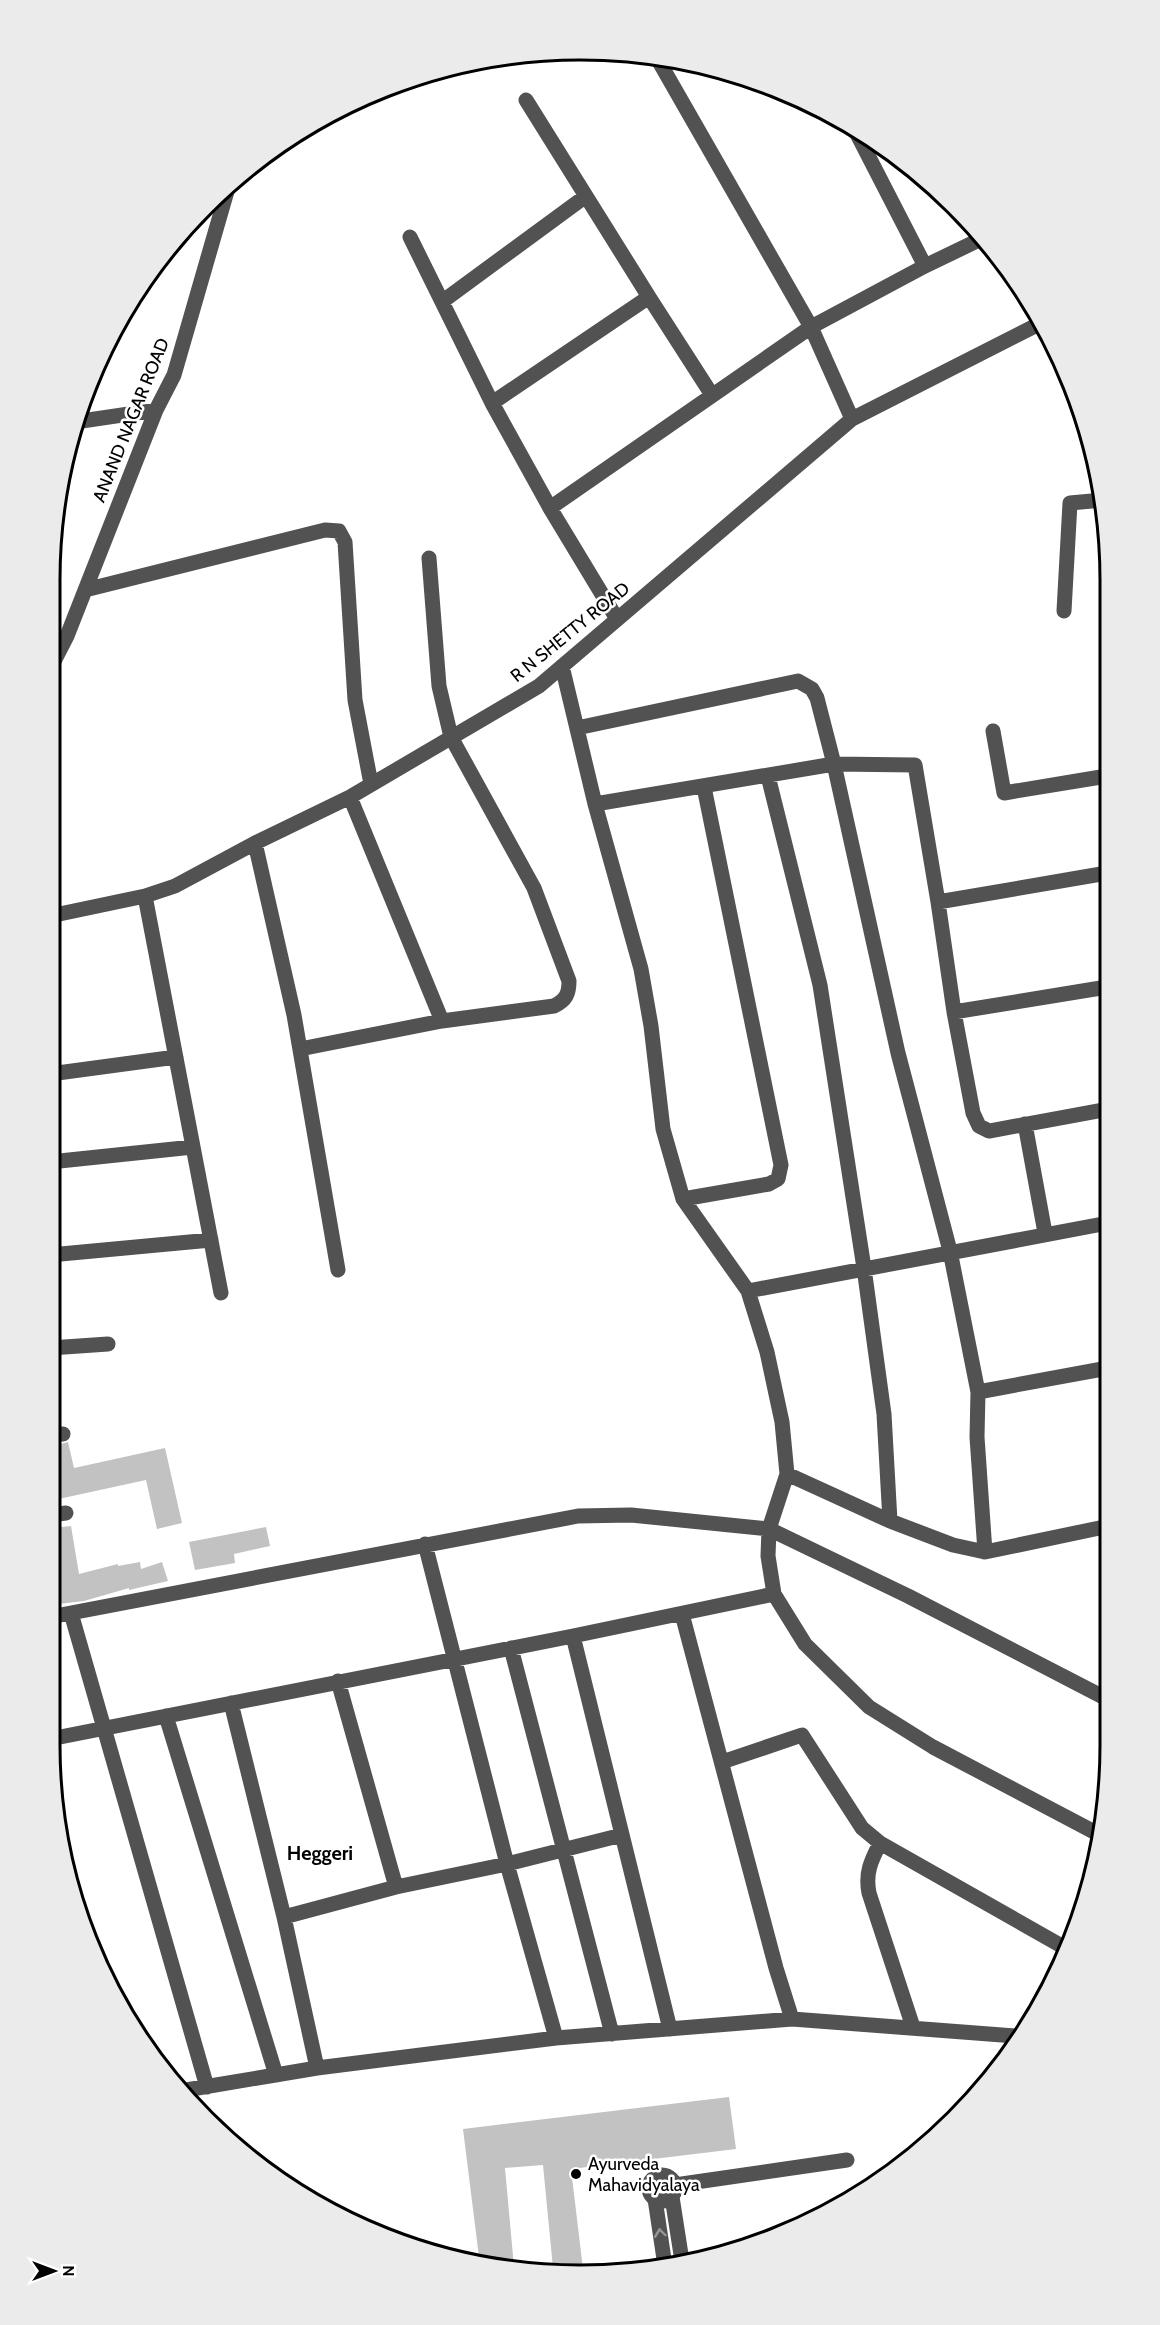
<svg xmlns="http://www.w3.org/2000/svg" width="1160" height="2325" font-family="Cabin,sans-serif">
<rect width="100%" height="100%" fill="#fff"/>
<path fill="#c2c2c2" d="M68 1442 74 1468 165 1448 182 1523 157 1529 146 1480 54 1500 50 1480V1447Z
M71 1526 79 1574 118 1564V1566L140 1562 141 1569 162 1562 168 1581 129 1590V1588L84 1601 50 1605V1578L54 1577 50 1555V1552L55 1549 53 1528Z
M266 1527 270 1546 234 1554 235 1563 195 1570 189 1542Z
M729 2097 736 2149 571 2169 583 2269 553 2268 543 2165 505 2168 514 2267 480 2265 463 2129Z"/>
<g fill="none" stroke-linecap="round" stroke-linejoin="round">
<path stroke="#525252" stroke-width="15" d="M657 58 811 327 852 419
M856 132 925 266
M410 237 492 403 550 508 617 619
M649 297 712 395
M443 301 586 196
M492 403 649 297 526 100
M75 422 156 410
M550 508 811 327 925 266 981 239
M85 590 325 530 339 531 345 542 355 700 371 784
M1064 611 1070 503 1103 500
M562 666 595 804 834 764 898 1053 950 1251 978 1392 977 1437 985 1552
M51 667 67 636 156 410 174 375 230 181
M577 728 798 681 812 689 817 698 834 764 915 765 938 902 1107 873
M993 731 1004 793 1107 776
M768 776 820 985 864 1268 884 1414 890 1521
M350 797 442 1021
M595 804 641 969 651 1026 663 1129 683 1199 748 1291 767 1352 782 1422 787 1474 769 1529 768 1556 774 1594 805 1644 869 1707 933 1747 1100 1835
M255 843 294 1015 338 1270
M145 896 221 1293
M938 902 954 1012 973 1113 979 1126 989 1131 1108 1109
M50 916 145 896 175 886 255 843 350 797 539 686 852 419 1041 323
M954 1012 1107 987
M300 1049 442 1021 554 1006C566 1000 569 994 569 981L534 888 451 737 439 686 429 558
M50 1074 176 1057
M1025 1124 1045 1233
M50 1162 193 1147
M683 1199 769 1184 778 1179 781 1165 704 787
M50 1255 211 1240
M748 1291 1108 1223
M50 1348 108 1344
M978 1392 1108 1368
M50 1435 63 1434
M787 1474 890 1521 953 1545 985 1552 1109 1526
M50 1515 66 1513
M425 1544 507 1864 556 2038
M71 1613 207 2087
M682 1614 776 1968 792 2019
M50 1617 578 1516 631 1515 769 1529 908 1596 1109 1700
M573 1636 670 2029
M511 1648 612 2034
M231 1703 284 1917 317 2068
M166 1716 276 2075
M50 1739 573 1636 774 1594
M722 1762 802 1735 862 1828 880 1843 1067 1949
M880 1843C871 1861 865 1873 869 1893L913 2027
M396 1887 507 1864 622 1835
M284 1917 396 1887 338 1681
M180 2091 317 2068 556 2038 792 2019 1015 2036
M649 2188a13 13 0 1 1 26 0a13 13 0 1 1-26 0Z
M675 2185 847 2160
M672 2197 682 2261
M655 2199 665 2266"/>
</g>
<defs><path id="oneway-chevron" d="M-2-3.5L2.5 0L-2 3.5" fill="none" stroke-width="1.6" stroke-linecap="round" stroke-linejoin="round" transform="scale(1.5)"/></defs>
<use stroke="#979797" href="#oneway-chevron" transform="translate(660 2233) rotate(-98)"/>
<circle fill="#000" stroke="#fff" stroke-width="2" cx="576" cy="2174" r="6"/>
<g text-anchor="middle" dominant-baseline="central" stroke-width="5" stroke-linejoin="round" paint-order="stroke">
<g font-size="18" fill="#000" stroke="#fff">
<text transform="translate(131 420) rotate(-68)">ANAND NAGAR ROAD</text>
<text transform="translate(570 632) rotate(-39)">R N SHETTY ROAD</text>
</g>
<g font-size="18" fill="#000" stroke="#fff" text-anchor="start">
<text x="588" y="2164">Ayurveda<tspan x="588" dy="21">Mahavidyalaya</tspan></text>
</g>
<g font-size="20" font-weight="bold" fill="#000" stroke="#fff">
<text x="320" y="1853">Heggeri</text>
</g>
</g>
<path d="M0 0H1160V2325H0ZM580 60H580A520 520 0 0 1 1100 580V1745A520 520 0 0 1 580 2265H580A520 520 0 0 1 60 1745V580A520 520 0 0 1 580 60Z" fill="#ebebeb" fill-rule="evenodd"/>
<path fill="none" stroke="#000" stroke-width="3" d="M580 60H580A520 520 0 0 1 1100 580V1745A520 520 0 0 1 580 2265H580A520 520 0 0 1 60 1745V580A520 520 0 0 1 580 60Z"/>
<g transform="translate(54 2271) rotate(90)" stroke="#ffffff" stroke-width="4.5" paint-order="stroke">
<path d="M0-4.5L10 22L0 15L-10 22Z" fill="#000000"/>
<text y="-9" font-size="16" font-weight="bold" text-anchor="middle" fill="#000000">N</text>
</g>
</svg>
